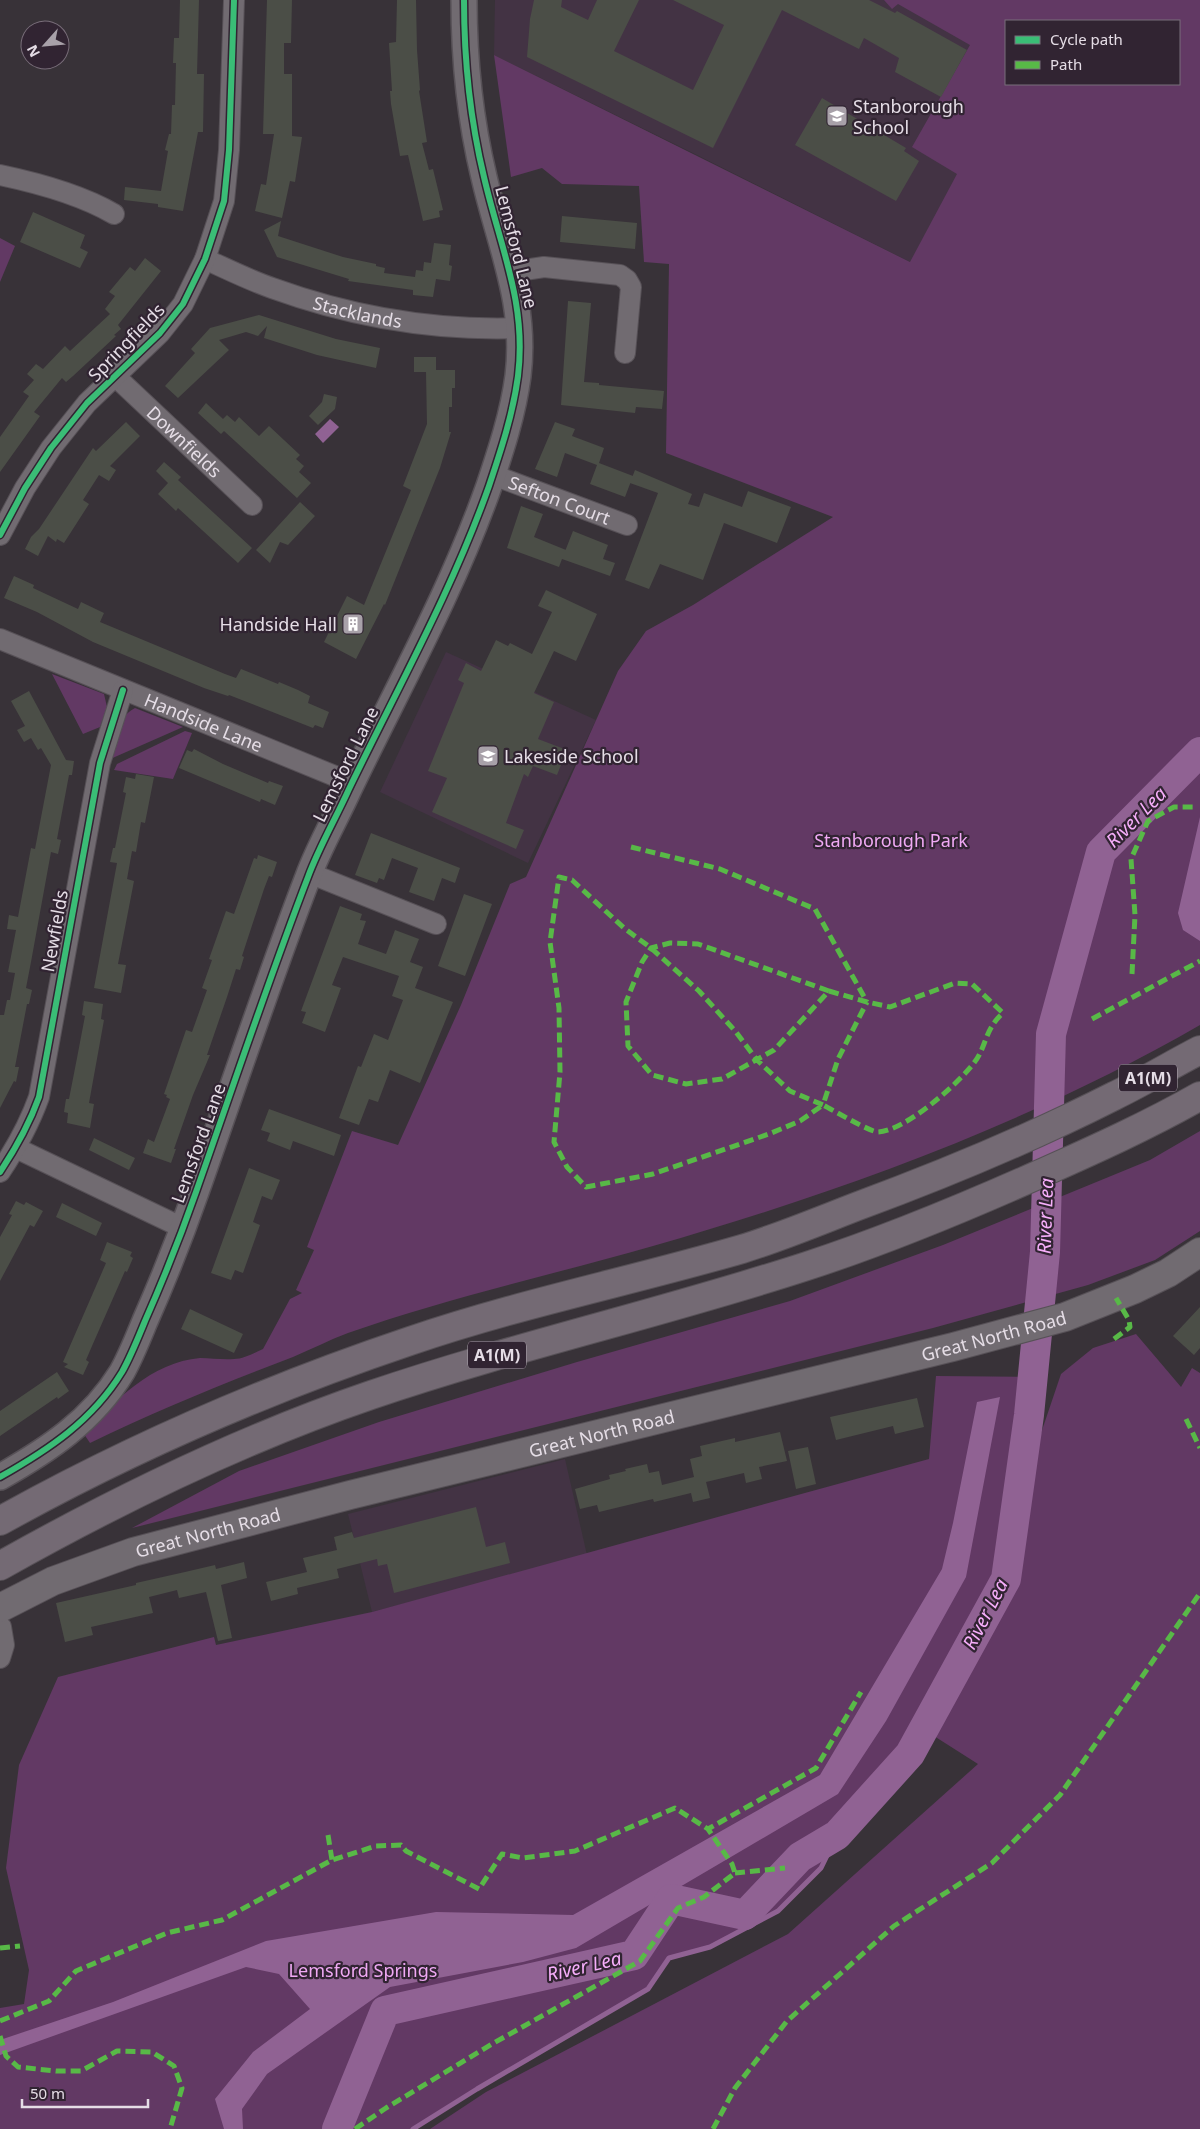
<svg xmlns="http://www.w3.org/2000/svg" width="1200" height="2129" font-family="'Noto Sans',sans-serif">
<rect width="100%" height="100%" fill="#383238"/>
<path fill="#433344" d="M495 0H1115L1006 21V84L970 292 701 157 494 55Z
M446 652 596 720 528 863 380 792Z
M565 1459 587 1555 372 1612 348 1514Z"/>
<path fill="#623964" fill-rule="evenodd" d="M884 0H1200V1025C1030 1123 841 1192 653 1246 551 1275 448 1298 348 1333 329 1340 312 1349 293 1357 224 1383 156 1411 90 1443L84 1434C114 1401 152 1362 200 1358 211 1358 223 1360 234 1359 244 1359 254 1353 263 1349L290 1299 302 1293 296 1290 314 1250 307 1247 352 1131 398 1145 461 1005 510 884 526 877 618 671 646 631 693 605 833 517 666 453 669 264 644 262 639 186 562 184 542 168 511 177 494 55 910 262 957 174 912 147 970 45 898 4 892 9ZM1006 21H1179V84H1006Z
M0 238 15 246 0 282Z
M52 674 104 694 107 707 100 727 83 734Z
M135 708 183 727 108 760C114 739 114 720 135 708Z
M185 731 192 733 173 779 114 770 117 764Z
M1200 1131V1231L1155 1260 1088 1285 933 1328 132 1528 239 1471 379 1422 577 1362 790 1301 943 1245 1150 1160Z
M1136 1334 1181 1387 1192 1368 1200 1373V2129H430L486 2092 788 1934 978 1764 934 1736 971 1655 1008 1598 1024 1541 1037 1445 1061 1374 1093 1348Z
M936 1376 1033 1377 1007 1572 910 1754 837 1835 821 1868 778 1911 710 1947 669 1958 648 1989 477 2089 413 2129H0V2008L24 2004 29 1970 6 1868 19 1765 58 1677 214 1637 216 1645 372 1612 929 1459Z"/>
<path fill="#906293" d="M330 419 339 427 323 443 315 434Z
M1200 817V941L1183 930 1178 913Z
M1000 1397 966 1577 886 1721 838 1794 576 1948 523 1962 390 1987 267 2074 242 2109 243 2129H224L215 2099 253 2052 310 2009 279 1974 246 1967 0 2055V2040L113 2002 266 1941 436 1912 573 1915 820 1775 942 1569 953 1523 977 1402Z"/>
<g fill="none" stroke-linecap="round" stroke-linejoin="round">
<path stroke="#906293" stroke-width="5" d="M413 2129 477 2089 648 1989 669 1958 710 1947 778 1911 821 1868 837 1835"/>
<path stroke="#906293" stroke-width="30" d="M337 2129 385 2011 634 1955 671 1899 745 1915 800 1857 837 1835 910 1754 1006 1579 1029 1415 1045 1252 1051 1034 1101 852 1200 752"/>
</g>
<path fill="#4b4e47" d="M180 0H199L197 74H204L203 132H198L183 211 158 207V204L124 200 125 187 161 191 168 151 165 150 169 134H171L172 105H175L176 63H173L174 38H179Z
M267 0H292L291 43H284V74H292V136L302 137 295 182 290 181 282 218 255 211 261 184 266 185 274 134H263Z
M397 0H416L417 50 420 90 419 91 427 142 422 143 429 170 433 169 443 210 439 211 440 217 423 221 408 155 400 156 391 104 390 91H392L389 43 396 42Z
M534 0H562L561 7 588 20 597 0H639L614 51 693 90 724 25 673 0H869L895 13 897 11 967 50 941 97 895 72 899 58 864 38 859 49 782 10 713 148 527 57 530 19Z
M822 98 906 148 904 151 919 161 896 201 795 145Z
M33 212 85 235 80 248 88 252 80 268 20 242Z
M562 216 637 223 635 249 560 242Z
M281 221 278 236 343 257 376 264V266L385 268 384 273 415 277 416 270 423 271 424 262 431 263 434 243 451 245 449 265 452 266 450 281 436 279 433 297 413 295V290L348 281 349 279 277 257 264 230Z
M145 258 161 271 118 325 121 329 114 335 116 336 73 376 66 382 62 378 34 412 40 416 0 472V437L29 396 23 392 34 380 27 374 36 364 43 369 65 346 70 351 110 314 105 309 115 296 109 292 130 267 135 271Z
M568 301 591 303 584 382 599 383V385L664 391 662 409 636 407 635 413 561 405Z
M259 315 336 339 380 348 376 368 317 355 264 338 267 326 258 336 246 332 219 340 229 350 178 398 165 386 195 353 191 349 210 328Z
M414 357H436V370H455V388H452V407H449V432H451L440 468 385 605 384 604 356 659 324 642 347 596 364 605 411 490 403 486 427 424 426 372H414Z
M324 394 337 397 335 409 318 425 309 416 322 402Z
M206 403 223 419 227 415 235 422 239 417 259 436 269 426 300 455 296 459 304 466 299 472 311 483 297 498 224 431 221 434 198 413Z
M126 422 140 436 110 466 116 470 109 481 99 475 83 500 89 504 64 543 57 539 56 542 48 536 38 556 25 549 31 537 39 529 93 448 96 451Z
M555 422 575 429 572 436 604 448 599 463 633 476 625 497 590 484 597 465 565 453 557 477 535 469Z
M164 462 181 477 178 480 252 548 238 563 178 508 176 511 158 494 168 483 156 471Z
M635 470 692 494 688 504 699 507 704 493 742 507 748 491 791 507 777 543 724 523 703 580 660 564 649 589 625 580 658 493 630 483Z
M300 502 315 516 288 545 280 542 270 563 256 550Z
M521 506 543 514 534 537 566 550 562 559 573 531 608 545 603 559 615 563 610 576 562 559 559 567 507 548Z
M14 576 34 585 33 588 78 609 81 602 104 613 100 622 225 674 236 678 241 669 278 684 279 682 298 690 310 696 308 703 329 712 323 728 315 725 313 728 229 695 228 696 204 688 93 642 37 612 4 598Z
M546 590 597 614 576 661 554 651 534 693 554 702 538 739 567 750 557 775 533 766 528 777 524 774 506 823 524 830 516 849 432 812 447 778 428 771 464 683 458 680 466 663 481 671 496 640 508 646 510 643 532 654 552 612 538 606Z
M29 691 66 760 74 761 72 775H69L57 839 61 840 58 854 51 852 31 962 26 988 32 990 29 1004H27L15 1067H19L16 1082 14 1081 0 1108V1015H4L7 1000H10L15 973 8 972 16 930 7 929 9 915 18 917 31 848 35 849 51 765 41 748 38 750 31 738 24 742 17 730 25 726 11 701Z
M194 749 223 764 268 783 269 781 283 786 275 805 261 799 260 802 179 768 187 750 192 752Z
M136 774 154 777 145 823 141 822 136 852 132 851 127 879 134 881 118 964 126 965 121 993 94 988 117 863 110 862 113 848H115L126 793 123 792 126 777 135 779Z
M371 833 460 868 455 883 442 878 434 901 409 892 418 868 392 858 384 880 379 878 377 883 355 875Z
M258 855 277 862 272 877 269 876 264 889 242 956 244 957 240 970 236 969 227 997 207 1055H210L193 1095 174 1149H176L171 1163 143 1153 148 1139 154 1142 170 1099 166 1097 167 1095 164 1094 186 1030 192 1032 207 990 202 988 212 960 209 959 226 911 234 914 254 858 257 859Z
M464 894 492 904 465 976 438 966Z
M340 906 362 914 360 920 366 921 358 944 386 954 395 930 419 939 410 962 423 967 415 988 453 1002 420 1083 390 1070 378 1102 369 1099 359 1125 339 1118 358 1066 361 1067 374 1034 388 1040 403 1000 392 996 399 976 343 957 332 985 341 988 325 1032 302 1023 306 1012 301 1011Z
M84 1001 103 1004 101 1019 104 1020 89 1103 94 1104 90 1128 67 1123 68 1113 64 1112 66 1099H69L77 1058 85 1016 82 1015Z
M269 1109 341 1135 334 1156 293 1141 290 1150 267 1141 270 1133 261 1130Z
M94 1138 135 1158 129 1170 89 1150Z
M249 1168 280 1180 272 1200 262 1196 253 1222 260 1225 243 1273 235 1270 231 1280 211 1273Z
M16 1201 24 1205 26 1202 43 1211 34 1227 30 1225 0 1281V1237L12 1215 9 1214Z
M62 1203 102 1223 96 1236 56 1217Z
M107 1242 132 1252 130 1256 133 1258 127 1272 125 1271 92 1346 86 1360 89 1362 83 1375 64 1367 68 1364 63 1362 106 1263 100 1260Z
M1200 1307V1348L1194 1355 1173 1336Z
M190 1309 243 1334 234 1353 181 1329Z
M57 1372 69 1391 58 1399 57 1397 0 1436V1411Z
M917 1398 924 1427 895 1434 893 1426 836 1440 830 1417Z
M780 1432 787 1461 759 1467 762 1479 746 1483 744 1473 706 1482 710 1498 693 1502 691 1493 654 1502 653 1499 599 1512 597 1505 580 1509 575 1489 610 1479 609 1475 626 1471 625 1469 647 1464 649 1473 659 1471 662 1485 694 1477 690 1459 702 1456 700 1446 735 1438V1442Z
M808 1447 816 1484 796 1489 788 1451Z
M476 1507 486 1547 505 1542 510 1563 394 1593 387 1564 378 1566 377 1559 337 1569 339 1578 297 1588 298 1594 271 1601 266 1582 307 1572 303 1558 337 1550 334 1537 352 1532 354 1538Z
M244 1562 247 1578 221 1585 232 1638 218 1641 206 1592 179 1598 177 1590 149 1597 153 1613 91 1627 93 1635 65 1642 56 1603 136 1585V1583L185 1572 215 1565 216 1569Z"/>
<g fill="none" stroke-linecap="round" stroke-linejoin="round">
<g stroke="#575157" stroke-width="22">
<g id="minor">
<path d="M0 175C38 183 80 194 114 214"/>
<path id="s1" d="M205 259C227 269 249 280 272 288 352 317 435 331 520 328"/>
<path d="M511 272 544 267 620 275 627 280 631 287 625 353"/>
<path id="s2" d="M116 377 252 505"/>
<path id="s3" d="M493 475 627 525"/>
<path d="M0 535 25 488 51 448 87 403 160 333 183 304 205 259 224 201 229 150 234 0"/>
<path id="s4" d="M0 639 352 783"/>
<path d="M309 873 436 924"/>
<path d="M16 1148 183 1228"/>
<path d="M0 1172C16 1148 29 1125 39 1097L100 763 123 690"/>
<path d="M0 1658 4 1645 1 1627"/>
</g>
</g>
<g stroke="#575157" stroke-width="28">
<path id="tertiary" d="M0 1477C48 1450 92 1421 122 1372 131 1356 138 1338 145 1321 164 1278 181 1235 196 1192 233 1087 268 981 308 877 319 847 336 818 349 789 397 689 452 591 489 486 501 450 513 414 518 376 527 303 500 247 484 177 470 119 464 60 464 0"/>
</g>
<g stroke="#575157" stroke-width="30">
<g id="secondary">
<path id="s5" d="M0 1608 53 1581 133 1552 350 1495 953 1347 1065 1317 1135 1289 1168 1273 1200 1252"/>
</g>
</g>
<g stroke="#575157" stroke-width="30">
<path id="motorway" d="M0 1521C131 1448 267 1389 410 1341 518 1304 632 1281 742 1249 781 1237 819 1221 858 1206 945 1174 1031 1138 1114 1096 1143 1082 1171 1065 1200 1050
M0 1566C119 1499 242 1439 371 1395 515 1346 663 1313 807 1266 887 1240 966 1207 1042 1173 1096 1149 1149 1125 1200 1096"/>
</g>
<use href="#minor" stroke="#716b71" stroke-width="20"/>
<use href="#tertiary" stroke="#716b71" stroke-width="25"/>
<use href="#secondary" stroke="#716b71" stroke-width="28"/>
<use href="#motorway" stroke="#746a74" stroke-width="28"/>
<path stroke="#58b947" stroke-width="5" stroke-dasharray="10 5" stroke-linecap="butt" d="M631 847 720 869 815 909 867 1002
M1132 974 1135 915 1131 859 1148 821 1174 807H1196
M829 991 698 944 670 943 651 948 642 962 626 1002 628 1046 652 1075 686 1084 722 1079 774 1050 829 991 867 1002 890 1007 955 983 972 984 1003 1013C984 1030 987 1046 974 1063 958 1084 905 1131 878 1132 870 1132 833 1110 823 1105L800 1121 769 1134 653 1174 586 1187 567 1167 554 1142 560 1072 559 1008 550 942 559 877 572 880 624 928 651 948 699 991 736 1032 757 1060 790 1091 823 1105 838 1059 867 1002
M1092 1019 1200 961
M1114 1339 1130 1327 1129 1320 1116 1298
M1186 1419 1200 1448
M328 1835 332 1860
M735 1873 785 1868
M0 1948 20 1946
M0 2021 49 2001 76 1971 167 1933 222 1920 332 1860 376 1846 401 1845 406 1851 479 1889 502 1854 523 1858 575 1851 675 1808 708 1829 816 1768 861 1692
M0 2036 6 2056 18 2067 56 2071H81L117 2051 152 2052 174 2066 182 2088 170 2129
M355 2129 386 2108 492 2044 640 1961 678 1908 704 1897 735 1873 732 1864 708 1829
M713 2129 735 2088 787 2021 894 1926 992 1863 1060 1795 1200 1593"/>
<g stroke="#312432" stroke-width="9">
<path id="cycleway" d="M0 535 25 488 51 448 87 403 160 333 183 304 205 259 224 201 229 150 234 0
M0 1172C16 1148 29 1125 39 1097L100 763 123 690
M0 1477C48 1450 92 1421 122 1372 131 1356 138 1338 145 1321 164 1278 181 1235 196 1192 233 1087 268 981 308 877 319 847 336 818 349 789 397 689 452 591 489 486 501 450 513 414 518 376 527 303 500 247 484 177 470 119 464 60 464 0"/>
</g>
<use href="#cycleway" stroke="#3abd76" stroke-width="6"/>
</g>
<defs>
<g id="school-square" transform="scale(1.125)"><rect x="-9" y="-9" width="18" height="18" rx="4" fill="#a8a1a9" stroke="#312432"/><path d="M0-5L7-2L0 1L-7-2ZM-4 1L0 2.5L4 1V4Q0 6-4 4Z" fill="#fff"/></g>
<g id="building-square" transform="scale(1.125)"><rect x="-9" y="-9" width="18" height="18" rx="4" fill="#a8a1a9" stroke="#312432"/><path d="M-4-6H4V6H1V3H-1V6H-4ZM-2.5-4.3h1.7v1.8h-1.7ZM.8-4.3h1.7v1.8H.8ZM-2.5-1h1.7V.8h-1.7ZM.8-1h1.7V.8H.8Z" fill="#fff"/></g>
</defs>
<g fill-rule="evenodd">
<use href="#school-square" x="837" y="116"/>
<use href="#building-square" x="353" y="624"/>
<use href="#school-square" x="488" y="756"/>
</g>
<g text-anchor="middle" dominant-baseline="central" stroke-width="4.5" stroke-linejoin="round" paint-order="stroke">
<g fill="#312432" stroke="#afa6b0" stroke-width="1">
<rect x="1119" y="1064.5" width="58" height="27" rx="4"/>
<rect x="468" y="1341.5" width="58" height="27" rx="4"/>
</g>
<g font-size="16" font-weight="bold" fill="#e5dde6">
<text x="1148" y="1078">A1(M)</text>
<text x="497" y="1355">A1(M)</text>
</g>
<g font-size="18" fill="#e5dde6" stroke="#312432" text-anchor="start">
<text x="853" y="106">Stanborough<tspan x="853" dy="21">School</tspan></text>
<text x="337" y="624" text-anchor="end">Handside Hall</text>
<text x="504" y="756">Lakeside School</text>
</g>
<g font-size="18" fill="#e5dde6" stroke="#312432">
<text transform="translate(517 247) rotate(76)">Lemsford Lane</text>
<text stroke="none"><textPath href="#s1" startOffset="162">Stacklands</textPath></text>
<text transform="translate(126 342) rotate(-46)">Springfields</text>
<text stroke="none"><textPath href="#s2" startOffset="94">Downfields</textPath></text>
<text stroke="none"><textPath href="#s3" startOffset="71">Sefton Court</textPath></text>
<text stroke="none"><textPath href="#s4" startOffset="220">Handside Lane</textPath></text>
<text transform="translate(345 764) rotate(-64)">Lemsford Lane</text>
<text transform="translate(54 931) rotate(-80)">Newfields</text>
<text transform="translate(198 1143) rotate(-70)">Lemsford Lane</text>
<text stroke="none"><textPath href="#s5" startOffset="1032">Great North Road</textPath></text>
<text stroke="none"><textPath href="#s5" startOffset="628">Great North Road</textPath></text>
<text stroke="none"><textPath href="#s5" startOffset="222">Great North Road</textPath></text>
</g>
<g font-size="18" fill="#f0a9f4" stroke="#312432">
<text x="891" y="840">Stanborough Park</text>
<text x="363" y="1970">Lemsford Springs</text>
</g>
<g font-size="19" font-style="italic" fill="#f6aefa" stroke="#312432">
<text transform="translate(1136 817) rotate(-45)">River Lea</text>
<text transform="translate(1045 1216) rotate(-88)">River Lea</text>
<text transform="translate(985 1614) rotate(-63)">River Lea</text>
<text transform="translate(584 1966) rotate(-13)">River Lea</text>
</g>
</g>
<rect x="1005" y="20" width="175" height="65" fill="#312432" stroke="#796e7a"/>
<rect x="1015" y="36" width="25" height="8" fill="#3abd76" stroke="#796e7a"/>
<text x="1050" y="45" font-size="15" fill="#e5dde6">Cycle path</text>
<rect x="1015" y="61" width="25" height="8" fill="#58b947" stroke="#796e7a"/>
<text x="1050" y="70" font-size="15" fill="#e5dde6">Path</text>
<g transform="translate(45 45) rotate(243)"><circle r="24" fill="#312432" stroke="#796e7a"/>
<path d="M0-4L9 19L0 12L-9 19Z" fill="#a8a1a9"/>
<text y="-8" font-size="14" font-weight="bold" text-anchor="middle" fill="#e5dde6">N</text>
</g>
<path d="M22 2099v8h126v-8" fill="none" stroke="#e5dde6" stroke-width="2.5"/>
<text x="30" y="2099" font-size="15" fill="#e5dde6" stroke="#312432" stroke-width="4" paint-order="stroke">50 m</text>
</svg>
